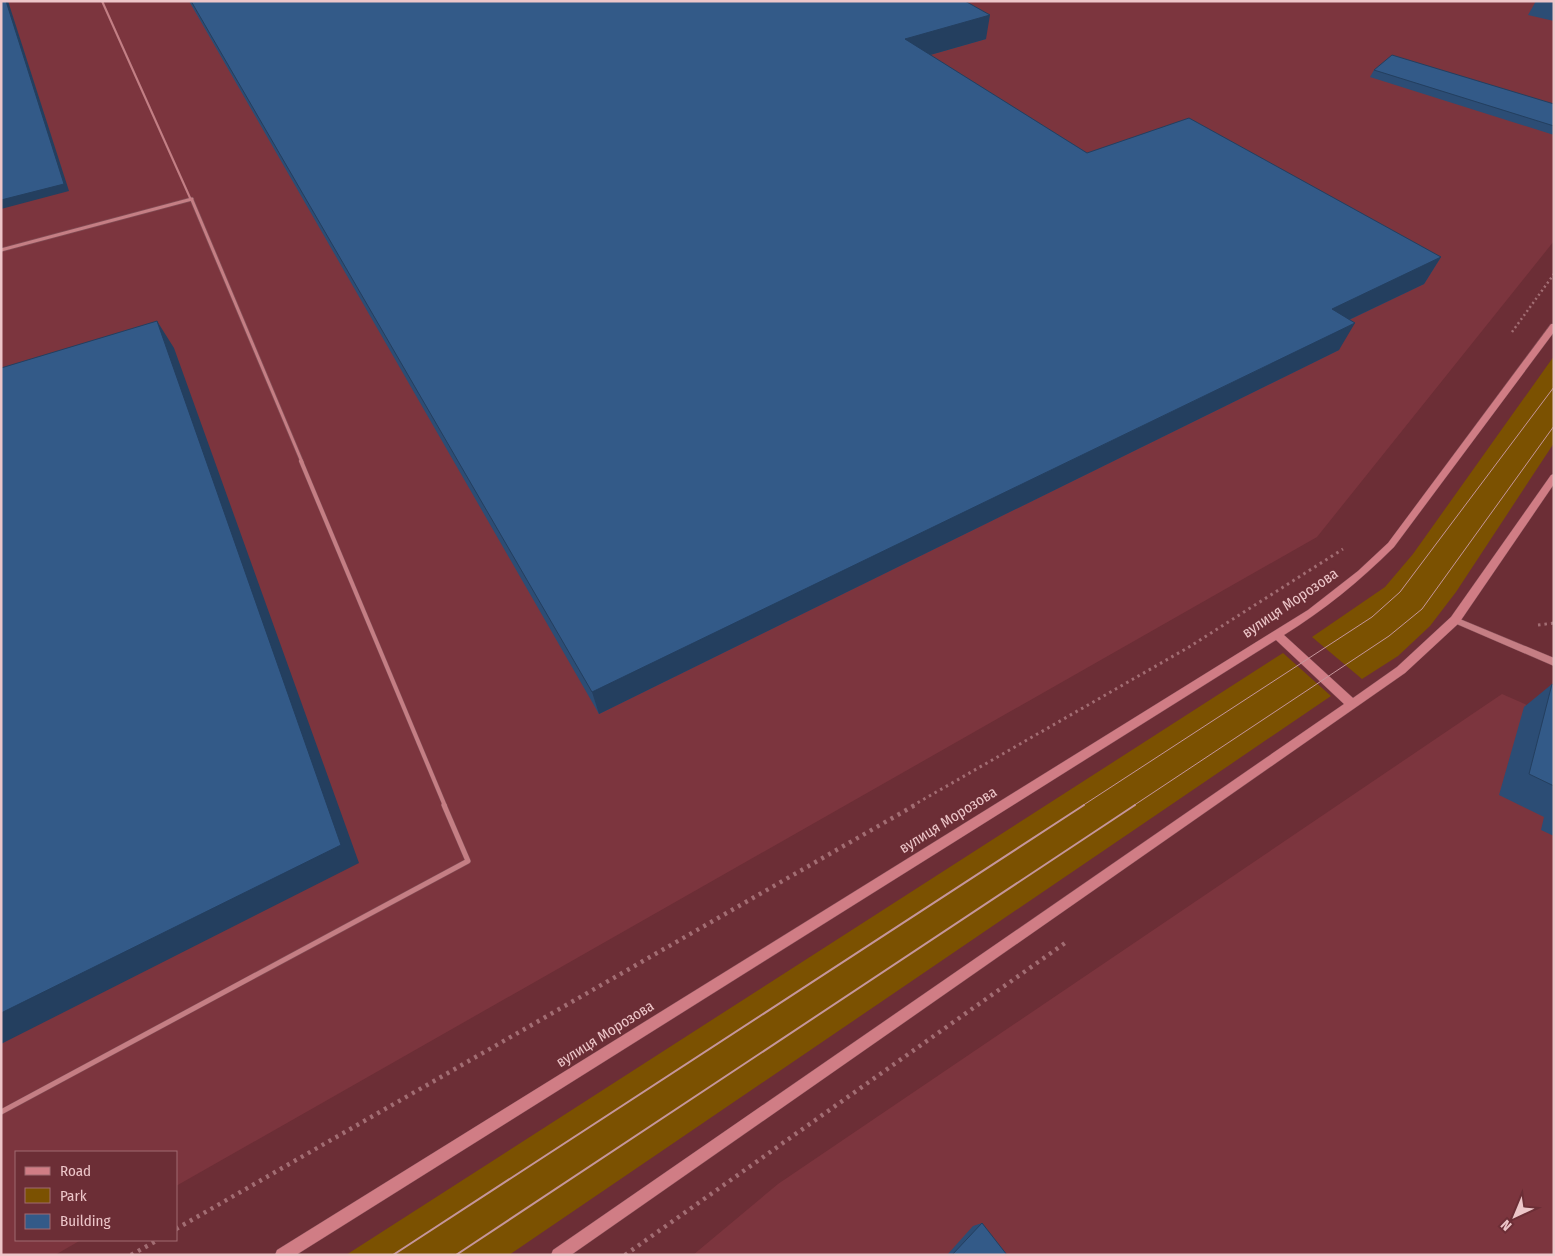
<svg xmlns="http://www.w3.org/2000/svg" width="1555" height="1256" font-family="'Fira Sans Condensed',sans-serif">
<rect width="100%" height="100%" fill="#6c2e36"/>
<path fill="#7c353e" d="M1 1H1554V241L1317 537 176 1186V1152H16V1240H81L55 1255H1Z
M1502 694 1554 717V1255H693L778 1184Z"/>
<path fill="#7b5101" d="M1554 356V443L1456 592 1430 626 1398 656 1362 679 1312 637 1385 587 1413 554Z
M1283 653 1331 696 509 1255H346Z"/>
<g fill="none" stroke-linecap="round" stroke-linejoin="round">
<g stroke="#814c54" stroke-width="2.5">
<path id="service-far3" d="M102 1 191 200"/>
</g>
<g stroke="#814c54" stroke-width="4.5">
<path id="service-far2" d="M192 200 302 462
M1 250 192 199"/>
</g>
<g stroke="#814c54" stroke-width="5">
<path id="service-far1" d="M301 461 445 806"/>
</g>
<g stroke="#814c54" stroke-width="6">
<path id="service" d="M1 1112 468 861 444 805"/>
</g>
<g stroke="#814c54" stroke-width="1">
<path id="tertiary" d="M1455 617 1554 658V666L1452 622 1451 620 1452 618Z"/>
</g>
<g stroke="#814c54" stroke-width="1">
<path id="secondary" d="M1551 324H1554V332L1394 547C1360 581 1324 610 1284 635L1353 698 1397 667 1451 617 1551 475 1554 474V484L1459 623 1405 673 571 1255H551L553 1250 1344 704 1276 640 296 1255H275L277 1250 1308 610 1358 571 1388 543Z"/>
</g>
<path stroke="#a26d73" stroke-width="2.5" stroke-dasharray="2 3" stroke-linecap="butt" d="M1512 332 1554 274"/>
<path stroke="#a26d73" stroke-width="3" stroke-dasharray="2.5 4" stroke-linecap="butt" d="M1538 625 1554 623
M912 806 1189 647 1343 549"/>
<path stroke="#a26d73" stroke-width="4.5" stroke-dasharray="3 5" stroke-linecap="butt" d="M176 1229 915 805
M131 1255 158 1240
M625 1255 1065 943"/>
<use href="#service-far3" stroke="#c57e84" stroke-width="2"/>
<use href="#service-far2" stroke="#c57e84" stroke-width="3"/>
<use href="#service-far1" stroke="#c57e84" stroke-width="4"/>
<use href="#service" stroke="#c57e84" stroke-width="5"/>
<use href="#tertiary" fill="#c57e84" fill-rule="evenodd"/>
<use href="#secondary" fill="#d07d85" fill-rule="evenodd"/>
<path stroke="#c5969b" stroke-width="1" d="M1082 806 1372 617 1400 592 1554 387
M1133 806 1389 636 1422 609 1554 426"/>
<path stroke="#c5969b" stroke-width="2" d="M393 1255 1084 805
M456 1255 1135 805"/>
</g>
<path fill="#2c4d75" d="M189 1H965L986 39 930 55 1087 153 1441 257 1424 284 1349 320 1339 350 599 714Z
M1536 1H1554V21L1528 15Z
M1374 70 1554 104V135L1370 77Z
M1552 684 1554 685V836L1541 830 1544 817 1499 795 1524 707Z
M982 1223 1007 1255H947L973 1226Z"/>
<path fill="#243f5f" d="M6 1H8L69 191 1 209Z
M990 15 986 39 902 63 905 39Z
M1441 257 1424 284 1317 335 1332 309Z
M157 321 174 348 359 863 1 1044V1013Z
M1355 323 1339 350 599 714 592 692Z"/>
<path fill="#335a88" stroke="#243f5f" d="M1 1H6L64 184 1 200Z
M191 1H965L990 15 905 39 1087 153 1189 118 1441 257 1332 309 1355 323 592 692Z
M1392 55 1554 104V126L1374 70Z
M157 321 341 845 1 1013V368Z
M1552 684 1554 685V786L1529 774Z
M982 1223 1007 1255H952Z"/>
<g text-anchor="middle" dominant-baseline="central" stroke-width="4" stroke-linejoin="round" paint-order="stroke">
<g font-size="15" fill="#edc6c9" stroke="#6c2e36">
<text transform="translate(1290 603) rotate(-34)">вулиця Морозова</text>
<text transform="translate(948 820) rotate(-32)">вулиця Морозова</text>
<text transform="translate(605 1034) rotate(-32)">вулиця Морозова</text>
</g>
</g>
<rect width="1555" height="1256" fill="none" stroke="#edc6c9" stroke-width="5"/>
<rect x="15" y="1151" width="162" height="90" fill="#6c2e36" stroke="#a06b71"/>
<rect x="25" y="1167" width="25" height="8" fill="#d07d85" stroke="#a06b71"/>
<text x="60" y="1176" font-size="15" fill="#edc6c9">Road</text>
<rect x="25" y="1188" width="25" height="15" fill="#7b5101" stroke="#a06b71"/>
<text x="60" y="1201" font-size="15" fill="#edc6c9">Park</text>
<rect x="25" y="1214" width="25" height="15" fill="#335a88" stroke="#a06b71"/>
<text x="60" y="1226" font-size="15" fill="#edc6c9">Building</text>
<g transform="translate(1515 1216) rotate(224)" stroke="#6c2e36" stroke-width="4" paint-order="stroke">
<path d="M0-4L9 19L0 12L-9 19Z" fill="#edc6c9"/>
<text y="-8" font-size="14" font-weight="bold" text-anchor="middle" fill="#edc6c9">N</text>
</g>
</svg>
